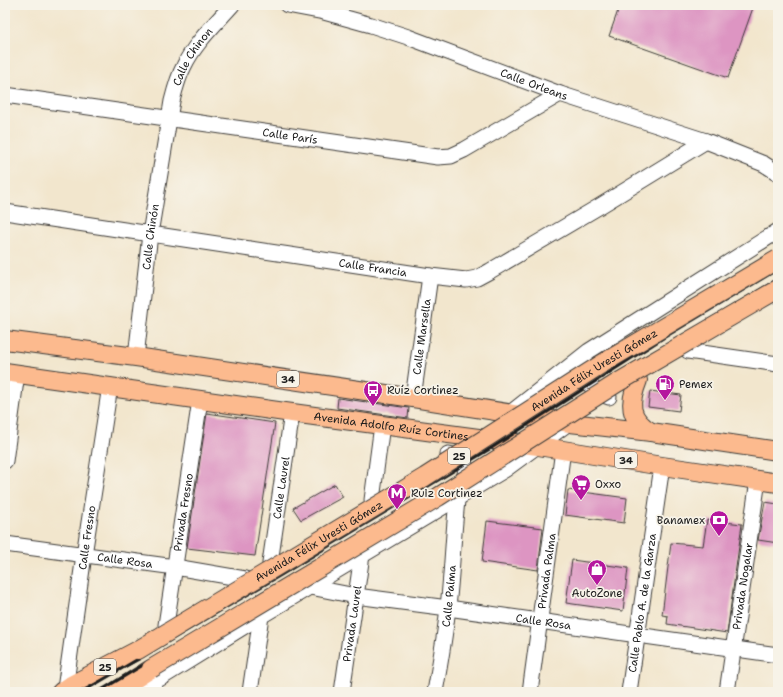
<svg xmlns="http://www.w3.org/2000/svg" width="783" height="697" font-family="'Shantell Sans',sans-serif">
<rect width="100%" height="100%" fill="#f7f3e8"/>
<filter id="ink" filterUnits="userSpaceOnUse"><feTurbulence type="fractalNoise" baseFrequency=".025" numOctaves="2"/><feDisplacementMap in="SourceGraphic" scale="8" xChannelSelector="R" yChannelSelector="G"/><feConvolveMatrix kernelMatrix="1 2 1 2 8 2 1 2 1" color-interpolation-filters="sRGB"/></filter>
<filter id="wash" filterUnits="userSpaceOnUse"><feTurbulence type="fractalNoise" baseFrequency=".012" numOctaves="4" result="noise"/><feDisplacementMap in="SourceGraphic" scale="16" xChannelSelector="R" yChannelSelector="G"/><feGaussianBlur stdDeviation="0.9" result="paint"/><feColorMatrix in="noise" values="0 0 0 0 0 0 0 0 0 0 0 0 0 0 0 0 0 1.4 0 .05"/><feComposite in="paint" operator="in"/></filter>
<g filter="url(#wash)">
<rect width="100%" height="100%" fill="#f2e6cd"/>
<g id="blocks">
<path fill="#dd95c2" d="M620 5H754L728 78 609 36Z
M650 391 681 395 679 411 648 407Z
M338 398 409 408 408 418 337 408Z
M207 413 275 423 255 556 187 548Z
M335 484 343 497 301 520 293 508Z
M568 490 627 498 624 523 565 515Z
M765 502 778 504V543L758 540Z
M707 520 742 524 727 633 667 624 668 616 662 615 671 543 703 546Z
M487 521 543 528 538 570 482 562Z
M572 560 628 568 623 611 566 603Z"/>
</g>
</g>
<g filter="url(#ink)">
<use href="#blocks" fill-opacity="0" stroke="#3c3a37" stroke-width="1"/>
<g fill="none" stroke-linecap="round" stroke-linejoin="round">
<g stroke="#3c3a37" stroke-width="17">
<g id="minor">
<path id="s1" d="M287 5 324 12 371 25 408 37 560 94 706 141 764 164 778 173"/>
<path id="s2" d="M5 95 438 157 451 156 464 150 560 94"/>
<path id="s3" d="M5 212 430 276 466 280 477 278 490 271 600 206 706 141"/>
<path d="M688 351 778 364"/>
<path id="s4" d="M136 357 150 234 172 101C175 89 178 77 184 66 194 44 216 23 232 5"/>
<path d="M584 364C582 380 594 393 609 397"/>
<path id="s5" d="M413 398 430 276"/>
<path d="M508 415 589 351 778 231"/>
<path d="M5 461 17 373"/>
<path d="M372 500 382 425"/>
<path id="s6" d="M5 544 175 567 245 579"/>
<path id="s7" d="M270 563 292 413"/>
<path id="s8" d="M310 587 356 596 448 608 778 655"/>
<path id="s9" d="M166 625 200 400"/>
<path id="s10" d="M65 689 84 555 110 386"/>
<path d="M136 692 159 679 261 616 506 469 570 422"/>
<path d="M250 692 261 616"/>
<path id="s11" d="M342 692 362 555"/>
<path id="s12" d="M435 692C440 664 445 636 448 607 452 572 453 536 457 501 459 489 468 477 465 465 463 457 455 455 448 454"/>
<path id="s13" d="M530 692 563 450"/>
<path id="s14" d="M629 692 662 466"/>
<path id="s15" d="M727 692 758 480"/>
</g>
</g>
<g stroke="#3c3a37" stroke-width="20">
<g id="major">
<path d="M5 340 136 357 413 398 570 423 651 432 778 451"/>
<path id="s16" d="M5 372 292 413 538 446 662 466 778 483"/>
<path d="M638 380C629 403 628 418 651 432"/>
<path d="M61 692 71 685 138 650"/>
<path d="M115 692 151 669"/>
</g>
</g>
<use href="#minor" stroke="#fff" stroke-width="15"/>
<use href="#major" stroke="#fcba8e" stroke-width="18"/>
<path stroke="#1c1c1c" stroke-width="3" d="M82 692 281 575 493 447 660 340 778 269
M98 692 466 472 664 347 778 279"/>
<g stroke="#3c3a37" stroke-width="20" stroke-linecap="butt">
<g id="major-bridge">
<path id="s17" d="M138 650 425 477 600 365 778 259"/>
<path d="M151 669 438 497 617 383 778 289"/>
</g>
</g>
<use href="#major-bridge" stroke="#fcba8e" stroke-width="18"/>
</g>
</g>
<defs>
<g id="fuel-pin" transform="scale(1)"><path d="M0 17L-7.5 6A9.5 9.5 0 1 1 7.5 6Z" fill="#b5179e" stroke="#f7f3e8"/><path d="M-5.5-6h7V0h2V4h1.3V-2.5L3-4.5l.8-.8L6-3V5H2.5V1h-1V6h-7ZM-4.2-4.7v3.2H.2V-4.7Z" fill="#fff"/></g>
<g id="bus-pin" transform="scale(1)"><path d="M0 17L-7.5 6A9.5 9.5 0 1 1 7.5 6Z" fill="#b5179e" stroke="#f7f3e8"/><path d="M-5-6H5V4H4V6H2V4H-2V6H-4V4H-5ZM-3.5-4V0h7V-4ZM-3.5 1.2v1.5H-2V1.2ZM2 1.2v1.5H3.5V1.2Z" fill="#fff"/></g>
<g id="supermarket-pin" transform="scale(1)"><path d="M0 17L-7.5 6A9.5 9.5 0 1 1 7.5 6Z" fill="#b5179e" stroke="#f7f3e8"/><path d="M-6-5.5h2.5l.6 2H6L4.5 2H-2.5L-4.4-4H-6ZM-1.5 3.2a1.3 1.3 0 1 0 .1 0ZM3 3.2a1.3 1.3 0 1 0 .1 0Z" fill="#fff"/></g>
<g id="metro-pin" transform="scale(1)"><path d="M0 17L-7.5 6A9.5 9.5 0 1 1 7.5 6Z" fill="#b5179e" stroke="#f7f3e8"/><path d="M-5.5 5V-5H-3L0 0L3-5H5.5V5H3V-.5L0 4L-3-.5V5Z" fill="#fff"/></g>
<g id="bank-pin" transform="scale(1)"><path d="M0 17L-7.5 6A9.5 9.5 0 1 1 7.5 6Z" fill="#b5179e" stroke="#f7f3e8"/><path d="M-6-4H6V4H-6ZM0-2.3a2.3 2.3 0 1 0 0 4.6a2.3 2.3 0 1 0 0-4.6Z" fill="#fff"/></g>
<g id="shop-pin" transform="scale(1)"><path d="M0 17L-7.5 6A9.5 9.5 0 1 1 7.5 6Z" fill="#b5179e" stroke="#f7f3e8"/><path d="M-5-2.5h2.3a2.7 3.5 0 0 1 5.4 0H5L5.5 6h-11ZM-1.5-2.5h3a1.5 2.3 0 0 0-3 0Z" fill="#fff"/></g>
</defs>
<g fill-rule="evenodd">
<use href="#fuel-pin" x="665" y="384"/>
<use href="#bus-pin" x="373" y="390"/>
<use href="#supermarket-pin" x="581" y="484"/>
<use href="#metro-pin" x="397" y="493"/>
<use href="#bank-pin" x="719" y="520"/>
<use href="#shop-pin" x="597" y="569"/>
</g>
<g text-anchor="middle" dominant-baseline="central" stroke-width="3.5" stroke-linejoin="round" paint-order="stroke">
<g fill="#f7f3e8" stroke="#5e5c59" stroke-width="1">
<rect x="277" y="371" width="22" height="16" rx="3"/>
<rect x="448" y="448" width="22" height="16" rx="3"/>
<rect x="615" y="452" width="22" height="16" rx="3"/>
<rect x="94" y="659" width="22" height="16" rx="3"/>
</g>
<g font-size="10" font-weight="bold" fill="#1c1c1c">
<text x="288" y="379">34</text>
<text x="459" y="456">25</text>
<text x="626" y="460">34</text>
<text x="105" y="667">25</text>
</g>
<g font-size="11" fill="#1c1c1c" stroke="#f7f3e8">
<text stroke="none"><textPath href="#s4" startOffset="308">Calle Chinon</textPath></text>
<text stroke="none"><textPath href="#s1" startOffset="260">Calle Orleans</textPath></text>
<text stroke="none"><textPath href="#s2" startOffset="288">Calle París</textPath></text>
<text stroke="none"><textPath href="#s4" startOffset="121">Calle Chinón</textPath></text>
<text stroke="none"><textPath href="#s3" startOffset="372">Calle Francia</textPath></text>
<text stroke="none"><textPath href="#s5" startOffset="62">Calle Marsella</textPath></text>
<text stroke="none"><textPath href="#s17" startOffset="535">Avenida Félix Uresti Gómez</textPath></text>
<text stroke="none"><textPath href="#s16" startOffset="390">Avenida Adolfo Ruíz Cortines</textPath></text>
<text stroke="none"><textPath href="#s7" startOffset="76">Calle Laurel</textPath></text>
<text stroke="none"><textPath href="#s9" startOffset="114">Privada Fresno</textPath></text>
<text stroke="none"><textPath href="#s10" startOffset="153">Calle Fresno</textPath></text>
<text stroke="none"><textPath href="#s17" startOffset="211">Avenida Félix Uresti Gómez</textPath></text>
<text stroke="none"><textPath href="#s6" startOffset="121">Calle Rosa</textPath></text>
<text stroke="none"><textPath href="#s13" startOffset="122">Privada Palma</textPath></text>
<text stroke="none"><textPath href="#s15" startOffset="107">Privada Nogalar</textPath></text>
<text stroke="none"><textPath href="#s12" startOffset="97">Calle Palma</textPath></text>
<text stroke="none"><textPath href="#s14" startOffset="90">Calle Pablo A. de la Garza</textPath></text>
<text stroke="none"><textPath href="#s8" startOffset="236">Calle Rosa</textPath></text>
<text stroke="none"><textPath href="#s11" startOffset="69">Privada Laurel</textPath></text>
</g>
<g font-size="11" fill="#1c1c1c" stroke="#f7f3e8" text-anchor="start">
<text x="679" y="384">Pemex</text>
<text x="387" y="390">Ruíz Cortinez</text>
<text x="595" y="484">Oxxo</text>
<text x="411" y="493">Ruiz Cortinez</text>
<text x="705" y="520" text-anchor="end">Banamex</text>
<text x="597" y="593" text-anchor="middle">AutoZone</text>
</g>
</g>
<rect width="783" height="697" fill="none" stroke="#f7f3e8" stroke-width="20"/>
</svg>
